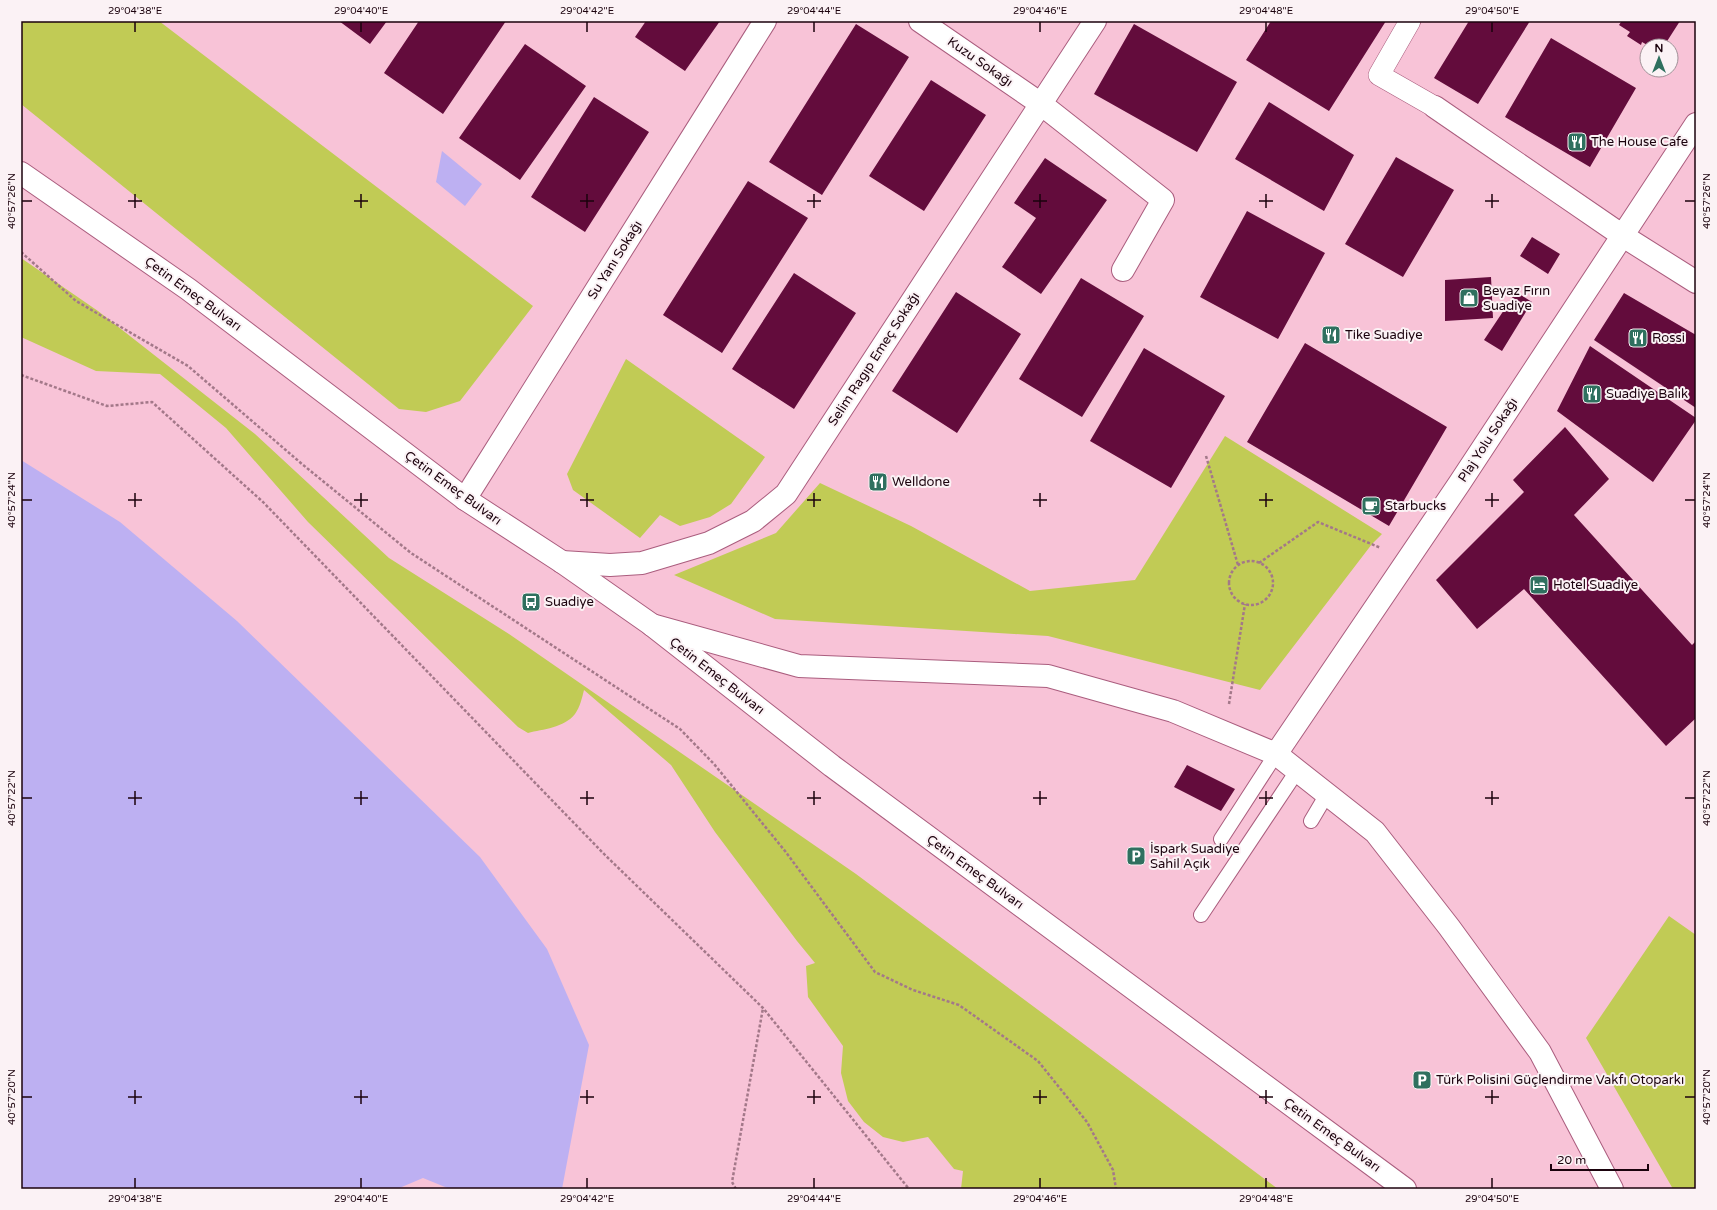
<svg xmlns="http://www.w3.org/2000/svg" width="1717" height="1210" font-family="'Varela Round',sans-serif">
<rect width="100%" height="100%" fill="#f8c3d7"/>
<path fill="#c1cb55" d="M21 21H159L533 306 460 401 426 412 399 409 21 104Z
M21 258 98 311 255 434 389 558 509 634 856 874 1278 1189H961L963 1171 954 1169 928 1137 903 1142 883 1137 864 1122 848 1101 841 1073 843 1046 808 997 806 966 815 963 797 941 715 832 671 765 584 690C582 698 580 707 575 714 564 728 543 729 528 733L518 727 308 522 226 428 160 374 96 371 21 337Z
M626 359 765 457 731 504 710 517 680 526 660 515 640 538 573 490 567 474Z
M1225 436 1382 534 1372 544 1260 690 1048 636 775 619 674 575 776 533 820 483 911 526 1030 591 1135 580Z
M1669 916 1696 935V1189H1673L1586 1038Z"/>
<path fill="#bdb0f2" d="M442 151 482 184 465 206 436 182Z
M21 460 120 522 237 621 480 857 547 949 589 1045 562 1189H450L423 1178 397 1189H21Z"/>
<path fill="#630c3c" d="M339 21H387L370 44Z
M419 21H506L443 114 384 73Z
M646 21H720L685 71 635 37Z
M1271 21H1386L1329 111 1246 60Z
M1469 21H1530L1478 104 1434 78Z
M1620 21H1680L1664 46H1649L1642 42 1641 45 1627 36 1630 32 1619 25 1621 22Z
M856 24 909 57 822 195 769 162Z
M1134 24 1237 82 1197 152 1094 94Z
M1551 38 1636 88 1590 167 1505 117Z
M525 44 586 86 520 180 459 138Z
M931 80 986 115 924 211 869 176Z
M594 97 649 132 585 232 531 197Z
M1269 102 1354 155 1324 211 1235 159Z
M1396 157 1454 190 1403 277 1345 244Z
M1045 158 1107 200 1041 294 1002 267 1036 218 1014 203Z
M748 181 808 218 722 353 663 315Z
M1247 211 1325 253 1278 339 1200 297Z
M1532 237 1560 254 1548 274 1520 256Z
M794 273 856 313 794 409 732 369Z
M1491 277 1493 318 1445 321V280Z
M1081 278 1144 316 1082 417 1019 379Z
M956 292 1021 334 957 433 892 391Z
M1516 292 1532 302 1502 351 1484 340Z
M1624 293 1696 335V408L1594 340Z
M1305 343 1447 427 1389 526 1247 442Z
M1590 346 1696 418V420L1653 482 1557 411Z
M1144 348 1225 396 1171 488 1090 441Z
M1565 427 1609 479 1574 515 1692 645 1696 641V718L1666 746 1524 589 1477 629 1436 580 1524 492 1513 480Z
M1187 765 1235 789 1221 811 1174 787Z"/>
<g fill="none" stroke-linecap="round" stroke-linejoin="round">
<g stroke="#aa5d7e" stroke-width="16">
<path id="service" d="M1311 821 1327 794
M1221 839 1276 754
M1201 915 1297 771"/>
</g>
<g stroke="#aa5d7e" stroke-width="22">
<path id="pedestrian" d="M1410 21 1379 75 1435 107"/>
</g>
<g stroke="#aa5d7e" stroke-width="24">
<path id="minor" d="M920 21 1041 104 1163 200 1123 270
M1435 107 1623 236 1696 282
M465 499 765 21
M562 562 610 565 642 563 709 543 753 521 786 494 1095 21
M652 625 799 666 1048 676 1173 711 1276 754 1375 832 1449 927 1540 1052 1612 1189
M1276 754 1459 484 1696 124"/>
</g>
<g stroke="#aa5d7e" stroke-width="24">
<path id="primary" d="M21 173 188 289 465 499 562 562 652 625 832 766 1405 1189"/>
</g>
<path stroke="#a37889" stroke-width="2.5" stroke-dasharray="3 2" stroke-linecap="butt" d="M21 252 76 301 188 366 302 464 411 553 680 729 714 764 785 851 875 972 913 990 959 1005 1038 1061 1087 1122 1113 1170 1116 1189
M21 375 107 406 152 402 263 502 605 855 763 1008 909 1189
M1206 456 1238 565
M1229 583a22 22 0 1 1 44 0a22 22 0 1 1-44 0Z
M1259 563 1318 522 1381 548
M1229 704 1245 604
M736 1189 732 1182 763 1008"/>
<use href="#service" stroke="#fff" stroke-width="14"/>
<use href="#pedestrian" stroke="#fff" stroke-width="21"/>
<use href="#minor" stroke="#fff" stroke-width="22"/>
<use href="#primary" stroke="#fff" stroke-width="22"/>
</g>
<path fill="none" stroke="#1b020d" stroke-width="1.5" d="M135 22V32M361 22V32M587 22V32M814 22V32M1040 22V32M1266 22V32M1492 22V32M135 194V208M361 194V208M587 194V208M814 194V208M1040 194V208M1266 194V208M1492 194V208M22 201H32M128 201H142M354 201H368M580 201H594M807 201H821M1033 201H1047M1259 201H1273M1485 201H1499M1685 201H1695M135 493V507M361 493V507M587 493V507M814 493V507M1040 493V507M1266 493V507M1492 493V507M22 500H32M128 500H142M354 500H368M580 500H594M807 500H821M1033 500H1047M1259 500H1273M1485 500H1499M1685 500H1695M135 791V805M361 791V805M587 791V805M814 791V805M1040 791V805M1266 791V805M1492 791V805M22 798H32M128 798H142M354 798H368M580 798H594M807 798H821M1033 798H1047M1259 798H1273M1485 798H1499M1685 798H1695M135 1090V1104M361 1090V1104M587 1090V1104M814 1090V1104M1040 1090V1104M1266 1090V1104M1492 1090V1104M22 1097H32M128 1097H142M354 1097H368M580 1097H594M807 1097H821M1033 1097H1047M1259 1097H1273M1485 1097H1499M1685 1097H1695M135 1178V1188M361 1178V1188M587 1178V1188M814 1178V1188M1040 1178V1188M1266 1178V1188M1492 1178V1188"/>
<defs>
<g id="restaurant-square" transform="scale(1)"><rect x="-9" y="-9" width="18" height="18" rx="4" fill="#2f705f" stroke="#fbf2f5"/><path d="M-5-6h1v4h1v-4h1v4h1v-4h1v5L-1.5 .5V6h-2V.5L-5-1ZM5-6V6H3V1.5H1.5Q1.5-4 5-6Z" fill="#fff"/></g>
<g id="shop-square" transform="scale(1)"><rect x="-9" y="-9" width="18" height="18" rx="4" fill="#2f705f" stroke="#fbf2f5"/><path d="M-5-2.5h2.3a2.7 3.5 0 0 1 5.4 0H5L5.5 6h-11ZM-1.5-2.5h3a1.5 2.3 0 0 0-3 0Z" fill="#fff"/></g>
<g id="cafe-square" transform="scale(1)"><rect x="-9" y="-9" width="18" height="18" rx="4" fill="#2f705f" stroke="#fbf2f5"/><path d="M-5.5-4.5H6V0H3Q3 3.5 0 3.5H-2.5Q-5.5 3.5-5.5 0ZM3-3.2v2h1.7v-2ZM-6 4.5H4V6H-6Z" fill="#fff"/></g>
<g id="hotel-square" transform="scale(1)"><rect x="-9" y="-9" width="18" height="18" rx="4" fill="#2f705f" stroke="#fbf2f5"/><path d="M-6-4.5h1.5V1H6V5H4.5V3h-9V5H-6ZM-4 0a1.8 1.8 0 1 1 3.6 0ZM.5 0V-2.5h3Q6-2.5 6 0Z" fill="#fff"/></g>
<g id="bus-square" transform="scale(1)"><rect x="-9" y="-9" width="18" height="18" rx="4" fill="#2f705f" stroke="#fbf2f5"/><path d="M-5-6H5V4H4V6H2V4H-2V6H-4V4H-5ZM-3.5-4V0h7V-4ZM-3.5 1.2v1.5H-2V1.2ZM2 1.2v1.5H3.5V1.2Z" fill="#fff"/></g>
<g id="parking-square" transform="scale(1)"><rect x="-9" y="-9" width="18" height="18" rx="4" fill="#2f705f" stroke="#fbf2f5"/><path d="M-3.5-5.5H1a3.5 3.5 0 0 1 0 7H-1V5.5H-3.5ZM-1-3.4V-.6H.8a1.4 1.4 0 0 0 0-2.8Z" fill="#fff"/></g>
</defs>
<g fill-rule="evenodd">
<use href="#restaurant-square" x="1577" y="142"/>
<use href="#shop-square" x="1469" y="298"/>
<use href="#restaurant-square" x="1331" y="335"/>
<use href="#restaurant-square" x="1638" y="338"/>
<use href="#restaurant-square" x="1592" y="394"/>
<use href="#restaurant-square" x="878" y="482"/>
<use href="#cafe-square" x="1371" y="506"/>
<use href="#hotel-square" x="1539" y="585"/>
<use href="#bus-square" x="531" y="602"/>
<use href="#parking-square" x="1136" y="856"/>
<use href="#parking-square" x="1422" y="1080"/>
</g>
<g text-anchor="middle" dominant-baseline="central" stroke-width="4" stroke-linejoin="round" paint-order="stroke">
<g font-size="13" fill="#1b020d" stroke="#fbf2f5">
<text transform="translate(980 62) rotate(35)">Kuzu Sokağı</text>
<text transform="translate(615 260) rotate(-58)">Su Yanı Sokağı</text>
<text transform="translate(193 294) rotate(36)">Çetin Emeç Bulvarı</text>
<text transform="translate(874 359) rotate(-57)">Selim Ragıp Emeç Sokağı</text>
<text transform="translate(1488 440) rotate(-57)">Plaj Yolu Sokağı</text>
<text transform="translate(453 488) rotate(36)">Çetin Emeç Bulvarı</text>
<text transform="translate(717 676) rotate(38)">Çetin Emeç Bulvarı</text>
<text transform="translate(975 872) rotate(36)">Çetin Emeç Bulvarı</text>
<text transform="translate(1332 1135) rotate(36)">Çetin Emeç Bulvarı</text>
</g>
<g font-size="13" fill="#1b020d" stroke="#fbf2f5" text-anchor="start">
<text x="1591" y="142">The House Cafe</text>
<text x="1483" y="291">Beyaz Fırın<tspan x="1483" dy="15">Suadiye</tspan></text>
<text x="1345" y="335">Tike Suadiye</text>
<text x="1652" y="338">Rossi</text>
<text x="1606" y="394">Suadiye Balık</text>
<text x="892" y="482">Welldone</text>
<text x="1385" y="506">Starbucks</text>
<text x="1553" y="585">Hotel Suadiye</text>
<text x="545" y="602">Suadiye</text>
<text x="1150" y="849">İspark Suadiye<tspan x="1150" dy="15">Sahil Açık</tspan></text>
<text x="1436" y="1080">Türk Polisini Güçlendirme Vakfı Otoparkı</text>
</g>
</g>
<rect width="1717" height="1210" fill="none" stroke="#fbf2f5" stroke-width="44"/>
<g transform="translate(1659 58)"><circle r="19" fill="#fbf2f5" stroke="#a19298"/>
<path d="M0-3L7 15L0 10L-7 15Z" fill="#2f705f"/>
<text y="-6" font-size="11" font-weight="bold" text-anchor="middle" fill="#1b020d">N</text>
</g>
<path d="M1551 1164v6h97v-6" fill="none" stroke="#1b020d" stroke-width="2"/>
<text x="1557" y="1164" font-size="12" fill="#1b020d" stroke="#fbf2f5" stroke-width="3" paint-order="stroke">20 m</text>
<rect x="22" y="22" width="1673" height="1166" fill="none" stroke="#1b020d" stroke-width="1.5"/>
<g font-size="10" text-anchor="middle" fill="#1b020d">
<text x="135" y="14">29°04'38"E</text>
<text x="361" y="14">29°04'40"E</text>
<text x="587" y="14">29°04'42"E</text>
<text x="814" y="14">29°04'44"E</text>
<text x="1040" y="14">29°04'46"E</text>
<text x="1266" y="14">29°04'48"E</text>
<text x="1492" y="14">29°04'50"E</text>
<text transform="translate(11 201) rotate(-90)" y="4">40°57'26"N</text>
<text transform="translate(1706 201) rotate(-90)" y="4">40°57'26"N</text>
<text transform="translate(11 500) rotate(-90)" y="4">40°57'24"N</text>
<text transform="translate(1706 500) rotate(-90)" y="4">40°57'24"N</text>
<text transform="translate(11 798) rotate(-90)" y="4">40°57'22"N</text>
<text transform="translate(1706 798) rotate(-90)" y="4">40°57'22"N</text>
<text transform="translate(11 1097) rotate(-90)" y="4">40°57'20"N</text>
<text transform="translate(1706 1097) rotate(-90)" y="4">40°57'20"N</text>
<text x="135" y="1202">29°04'38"E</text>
<text x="361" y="1202">29°04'40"E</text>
<text x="587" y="1202">29°04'42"E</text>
<text x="814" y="1202">29°04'44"E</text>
<text x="1040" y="1202">29°04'46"E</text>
<text x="1266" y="1202">29°04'48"E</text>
<text x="1492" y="1202">29°04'50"E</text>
</g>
</svg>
